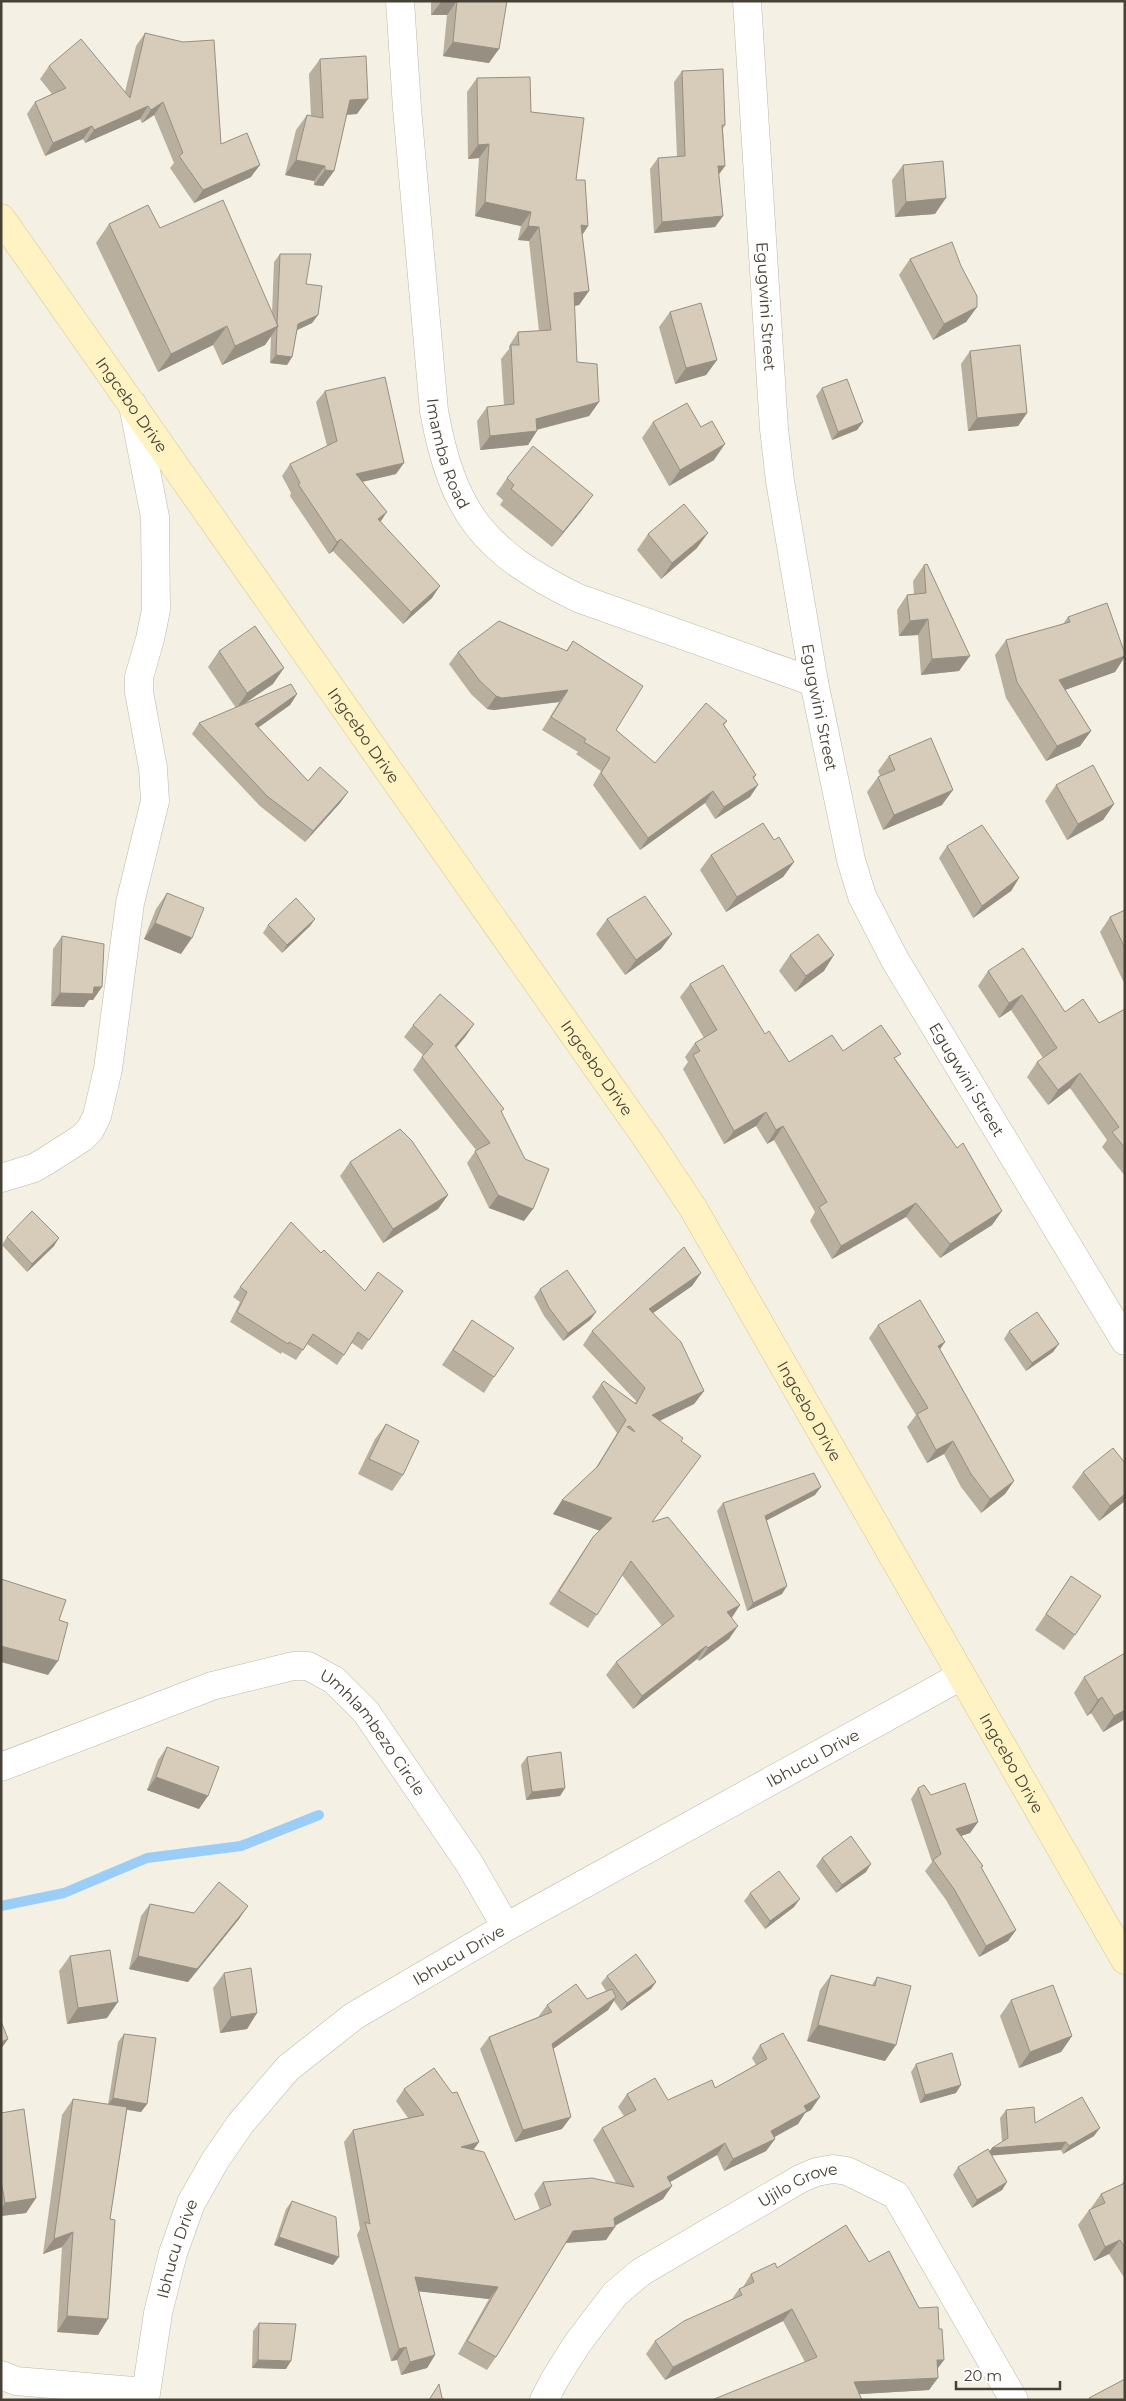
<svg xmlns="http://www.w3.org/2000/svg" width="1126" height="2401" font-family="Montserrat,sans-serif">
<rect width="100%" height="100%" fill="#f4f0e4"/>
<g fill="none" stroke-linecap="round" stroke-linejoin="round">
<path stroke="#9bcef7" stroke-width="10" d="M1 1906 64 1893 147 1858 241 1846 319 1815"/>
<g stroke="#c0b8a6" stroke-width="29">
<g id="minor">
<path id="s1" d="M400 1 407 108 434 411C453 514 484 552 578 598L814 682"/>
<path id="s2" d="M747 1 774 429 780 481 814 682 851 860 862 896 895 960 1125 1341"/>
<path d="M1 1178 34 1168 46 1161 82 1138 90 1130 97 1116 108 1069 130 903 155 801 153 768 139 692V677L150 639 156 610 155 517 133 405"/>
<path id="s3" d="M1 1767 212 1686 293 1666H308L334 1680 366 1712 469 1863 506 1927"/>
<path d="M1 2375 16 2381 145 2392"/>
<path id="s4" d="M145 2400 158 2313 173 2253 191 2203 216 2159 241 2123 288 2068 354 2016 506 1927 961 1676"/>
<path id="s5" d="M544 2400 555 2379 577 2344 615 2294 641 2272 800 2179 816 2172 833 2169 847 2171 896 2195 1014 2400"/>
</g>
</g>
<g stroke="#d8c790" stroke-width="29">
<g id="secondary">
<path id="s6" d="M1 218 650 1143 693 1208 1125 1960"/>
</g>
</g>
<use href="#minor" stroke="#fff" stroke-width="28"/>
<use href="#secondary" stroke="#fff3c3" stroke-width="28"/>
</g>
<path fill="#b8af9f" d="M431 1H507L489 63 443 56 447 15H431Z
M145 33 221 144 251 177 194 203 170 168 174 163 154 115 142 123 140 119 85 143 83 139 45 156 27 114 35 102 52 94 40 79 49 66 125 92 136 46Z
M320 59 357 114 346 115 334 171 323 186 314 185V181L285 175 296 130 307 115 311 116 309 74Z
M682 71 725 125 723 129 725 166 718 175 723 216 715 227 654 233 650 169 658 158 677 157 674 82Z
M477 78 531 112 576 180 588 226 582 235 589 291 579 305 574 306 577 362 599 402 589 416 537 430 528 445 480 450 477 421 487 407 504 406 501 359 509 349V346L518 332 539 331 529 241 518 240 521 226 475 216 479 158 468 159 467 92Z
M903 165 935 214 895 217 892 180Z
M109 224 272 314 274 262 280 254 306 284 318 315 312 323 297 330 292 357 287 365 270 363 271 336 265 345 222 365 213 345 158 372 96 243Z
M910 259 977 307 966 322 933 340 899 275Z
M670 312 717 360 706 375 675 384 659 327Z
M970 351 1027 413 1018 426 968 431 961 364Z
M822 388 863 422 857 430 832 440 816 396Z
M325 391 396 474 362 482 380 522 432 598 403 624 333 551 329 554 290 496 291 493 282 476 290 464 327 446 316 402Z
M653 422 701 427 714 460 669 486 642 438Z
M507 478 582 510 552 547 500 505 503 500 496 494Z
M648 534 697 548 661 579 637 550Z
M924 565 959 671 921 675 918 635 899 636 897 610 907 595 914 594 913 581Z
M1068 617 1125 654V657L1115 672 1065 690 1091 731 1080 746 1046 761 1006 698 995 655 1006 640 1063 624Z
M573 641 616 730 655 763 727 721 724 725 756 775 754 778 750 797 715 819 705 803 640 850 593 785 601 771 576 754 578 752 542 730 559 702 494 710 487 709 471 694 449 664 458 652 566 651Z
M219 651 273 684 241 706 297 694 290 705 258 727 308 781 348 792 340 803 305 842 260 806 192 734 199 723 236 708 208 667Z
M889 756 942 805 883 830 867 792 878 777 880 776 878 771Z
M1056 785 1114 804 1103 820 1067 840 1045 801Z
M774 840 794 862 783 877 726 912 700 870 711 855Z
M947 846 1019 878 1011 891 973 918 939 858Z
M167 893 181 954 144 939 156 909Z
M1125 910V985L1100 932 1110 917Z
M315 919 310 926 282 953 263 933 268 925Z
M607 919 672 934 661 949 625 975 596 934Z
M62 936 93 1000H89L84 1007 51 1006 53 949Z
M790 955 824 971 795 992 779 971Z
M988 971 1065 1012 1099 1023 1125 1009V1176L1102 1147 1107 1140 1070 1088 1048 1105 1027 1077 1037 1062 1043 1058 1011 1010 999 1018 978 986Z
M690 984 765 1034 789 1062 843 1051 896 1060 957 1148 1002 1211 992 1225 940 1258 906 1217 832 1259 810 1221 815 1212 774 1140 767 1144 756 1126 724 1144 683 1069 688 1062 685 1057 695 1043 704 1038 680 997Z
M474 1024 465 1037 456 1048 502 1112 524 1221 489 1208 467 1163 476 1150 413 1070 423 1055 404 1037 413 1025Z
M350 1162 448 1195 438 1209 383 1243 340 1176Z
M7 1237 54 1246 27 1272 2 1245Z
M321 1253 365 1291H403L362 1350 352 1343 337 1365 307 1344 296 1360 282 1352 281 1354 230 1322 240 1302 233 1297 240 1287Z
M701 1273 692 1286 653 1313 704 1391 694 1404 659 1421 681 1441 652 1522 740 1605 732 1618 729 1639 699 1661 697 1659 633 1709 606 1675 616 1662 662 1626 622 1575 588 1628 549 1604 584 1550 593 1537 600 1530 553 1514 595 1469 617 1433 592 1397 601 1384 635 1403 636 1401 583 1345 592 1331Z
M540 1289 596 1312 590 1320 563 1341 544 1316 534 1297Z
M472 1320 494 1377 484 1393 442 1365Z
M878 1325 945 1342 940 1349 1014 1481 1005 1494 981 1513 961 1487 944 1454 927 1463 907 1427 916 1415 869 1338Z
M1009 1331 1053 1352 1026 1371 1004 1339Z
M386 1424 403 1475 392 1491 358 1474 375 1439Z
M1125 1463V1501L1099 1521 1072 1487 1083 1472Z
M815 1495 766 1520 782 1594 747 1611 717 1511 723 1503Z
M1071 1576 1075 1635 1064 1650 1035 1630Z
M1084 1677 1125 1719 1103 1732 1091 1713 1087 1716 1074 1693Z
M167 1747 199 1809 147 1790 158 1760Z
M527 1757 565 1788 560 1796 526 1800 521 1765Z
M918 1788 978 1822 970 1833 961 1836 983 1866 981 1868 1016 1930 1008 1941 979 1957 946 1900 925 1871 932 1862 911 1799Z
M822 1858 866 1872 836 1893 816 1866Z
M750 1893 794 1907 765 1929 744 1901Z
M150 1904 194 1913 239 1919 188 1982 129 1969 141 1916Z
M70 1956 107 2018 67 2024 59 1971Z
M224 1973 257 2013 247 2029 220 2033 213 1988Z
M831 1975 872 1985 877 1977 885 2061 807 2041 820 1990Z
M607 1976 656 1982 651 1989 621 2011 614 2001 608 2010 553 2049 562 2129 515 2142 480 2049 489 2037 538 2017 547 2005 587 1999 606 1991 601 1983Z
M1011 2000 1072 2036 1061 2052 1019 2068 1000 2016Z
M124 2034 147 2104 141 2112 127 2110 110 2219 98 2335 57 2332 62 2247 43 2254 62 2115 73 2099 108 2105 118 2042Z
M760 2045 811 2110 805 2113 798 2124 774 2137 775 2139 766 2151 724 2171 717 2155 670 2182 663 2199 615 2225 606 2240 565 2243 496 2357 487 2370 458 2354 489 2299 419 2291 435 2355 427 2368 401 2375 397 2360 391 2361 357 2235 360 2229 344 2142 353 2130 408 2118 396 2101 404 2089 479 2142 473 2150 515 2220 540 2210 534 2194 543 2182 616 2183 593 2140 602 2128 624 2116 618 2107 627 2094 668 2100 715 2088 756 2065 752 2058Z
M916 2064 956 2093 920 2103 911 2072Z
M1006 2110 1035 2123 1094 2136 1063 2154 1061 2150 991 2155 1007 2182 1002 2190 972 2208 953 2175 958 2167 989 2152 992 2148 1002 2142 1000 2118Z
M1 2113 36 2198 26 2213 1 2216Z
M1125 2179V2279L1109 2254 1094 2261 1078 2225 1089 2210 1091 2209V2208L1101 2194 1121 2185Z
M292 2201 333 2265 274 2245 286 2209Z
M869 2262 938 2369 929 2390 859 2394 805 2362 783 2321 665 2380 646 2354 655 2341 732 2299 739 2289 743 2287 751 2274 777 2268Z
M259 2323 286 2369 252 2368 253 2331Z"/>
<path fill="#968f82" d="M457 1 447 15H431L441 2Z
M453 42 499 49 489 63 443 56Z
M368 99 357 114 339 115 350 100Z
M163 102 154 115 142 123 151 110Z
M148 106 140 119 85 143 94 130Z
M92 126 83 139 45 156 53 143Z
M489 144 479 158 468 159 478 145Z
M296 160 325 166 314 181 285 175Z
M260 165 251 177 194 203 203 190Z
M718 166H725L717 177Z
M325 170 334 171 323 186 314 185Z
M946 198 935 214 895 217 906 202Z
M485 202 531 212 521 226 475 216Z
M723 216 715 227 654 233 662 222Z
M581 225 588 226 579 240Z
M528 226 539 227 529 241 518 240Z
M589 291 579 305 564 307 574 293Z
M977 307 966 322 933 340 944 324Z
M318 315 312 323 293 332 298 324Z
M227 326 213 345 158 372 171 354Z
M278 326 265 345 222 365 235 346Z
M276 355 292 357 287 365 270 363Z
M717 360 706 375 675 384 686 368Z
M599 402 589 416 527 432 537 431 528 445 480 450 490 436 536 419Z
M1027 413 1018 426 968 431 977 418Z
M863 422 857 430 832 440 838 432Z
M725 444 714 460 669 486 680 470Z
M404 463 396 474 348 485 356 474Z
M593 495 582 510 552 547 563 532Z
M387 512 379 524 378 519Z
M708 533 697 548 661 579 672 563Z
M341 539 333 551 329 554 337 542Z
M440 586 432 598 403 624 411 612Z
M928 619 918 635 899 636 910 621Z
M970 656 959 671 921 675 932 659Z
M1125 656 1115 672 1048 696 1059 680Z
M284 668 273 684 236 709 247 693Z
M568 690 559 702 494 710 487 709 496 696Z
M297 694 290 705 248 735 255 724Z
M1091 731 1080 746 1046 761 1057 746Z
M758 785 750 797 715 819 724 807Z
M953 790 942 805 883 830 894 815Z
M713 791 705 803 640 850 648 838Z
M348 792 340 803 305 842 313 831Z
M1114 804 1103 820 1067 840 1078 824Z
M794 862 783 877 726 912 737 897Z
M1019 878 1011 891 973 918 982 906Z
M315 919 310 926 282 953 287 945Z
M155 923 192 938 181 954 144 939Z
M672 934 661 949 625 975 636 960Z
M834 955 824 971 795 992 806 976Z
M94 987H102L93 1000H89L84 1007 51 1006 60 993Z
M1022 995 1011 1010 999 1018 1009 1003Z
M474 1024 465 1037 446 1059 455 1046Z
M1080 1073 1070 1088 1048 1105 1058 1090Z
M766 1112 756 1126 724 1144 734 1131Z
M783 1126 774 1140 767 1144 776 1130Z
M448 1195 438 1209 383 1243 393 1229Z
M498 1195 533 1209 524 1221 489 1208Z
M916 1203 906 1217 832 1259 841 1246Z
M1002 1211 992 1225 940 1258 950 1244Z
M59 1238 54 1246 27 1272 32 1264Z
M701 1273 692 1286 640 1322 649 1309Z
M596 1312 590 1320 563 1341 568 1333Z
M945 1342 936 1355 938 1346Z
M1059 1344 1053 1352 1026 1371 1032 1363Z
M704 1391 694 1404 643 1429 652 1415Z
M953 1441 944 1454 927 1463 936 1450Z
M1014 1481 1005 1494 981 1513 990 1499Z
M821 1487 815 1495 760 1524 765 1516Z
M1125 1494V1501L1099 1521 1110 1506Z
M562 1500 612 1518 603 1532 553 1514Z
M787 1586 782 1594 747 1611 753 1603Z
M740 1605 731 1618 727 1612Z
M738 1626 729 1639 699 1661 708 1648Z
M1 1646 58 1661 48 1675 1 1662Z
M706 1646 697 1659 633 1709 642 1696Z
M1102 1697 1091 1713 1087 1716 1098 1700Z
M1125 1710V1719L1103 1732 1114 1716Z
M156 1777 208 1796 199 1809 147 1790Z
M565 1788 560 1796 526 1800 532 1792Z
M978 1822 970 1833 948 1840 956 1829Z
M871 1864 866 1872 836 1893 842 1885Z
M800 1899 794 1907 765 1929 770 1921Z
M248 1906 239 1919 188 1982 129 1969 138 1956Z
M1016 1930 1008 1941 979 1957 986 1946Z
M656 1982 651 1989 621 2011 627 2003Z
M616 1997 608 2010 543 2056 552 2044Z
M118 2002 107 2018 67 2024 78 2008Z
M257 2013 247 2029 220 2033 231 2017Z
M818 2025 896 2045 885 2061 807 2041Z
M1072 2036 1061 2052 1019 2068 1030 2052Z
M8 2039 1 2049V2042Z
M961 2085 956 2093 920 2103 925 2095Z
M820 2097 811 2110 805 2113 798 2124 762 2144 771 2131 804 2106Z
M113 2098 147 2104 141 2112 107 2106Z
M571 2117 562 2129 515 2142 523 2130Z
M1100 2128 1094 2136 1063 2154 1069 2146Z
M775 2139 766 2151 724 2171 733 2159Z
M479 2142 470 2154 461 2147Z
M1066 2142 1061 2150 986 2156 992 2148Z
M725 2143 717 2155 658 2189 667 2177Z
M1007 2182 1002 2190 972 2208 977 2200Z
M672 2186 663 2199 611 2228 615 2227 606 2240 564 2243 573 2231 614 2218Z
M36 2198 26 2213 1 2216V2209L5 2203Z
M73 2232 62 2247 43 2254 54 2239Z
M279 2237 339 2257 333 2265 274 2245Z
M1120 2240 1109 2254 1094 2261 1105 2247Z
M415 2277 498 2287 489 2299 406 2290Z
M792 2309 783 2321 665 2380 673 2367Z
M67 2316 108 2319 98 2335 57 2332Z
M406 2347 397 2360 391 2361 399 2349Z
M435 2355 427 2368 401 2375 410 2362Z
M258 2360 291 2361 286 2369 252 2368Z
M937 2360H944L935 2372Z
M938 2378 929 2390 845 2395 854 2382Z"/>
<path fill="#d6ccb9" stroke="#968f82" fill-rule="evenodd" d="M457 1H507L499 49 453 42Z
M145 33 183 42 214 40 221 144 247 133 260 165 203 190 179 156 183 153 163 102 151 110 148 106 94 130 92 126 53 143 35 102 66 88 49 66 81 39 130 98Z
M366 56 368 99 350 100 334 171 325 170V166L296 160 307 115 323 118 320 59Z
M723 69 725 125H722L725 166H718L723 216 662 222 658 158 685 156 682 71Z
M530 77 531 112 584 118 576 180H585L588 226 581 225 589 291 574 293 577 362 597 364 599 402 536 419 537 431 490 436 487 407 514 404 511 345H519L518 332 551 330 539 227 528 226 531 212 485 202 489 144 478 145 477 78Z
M943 161 946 198 906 202 903 165Z
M223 200 278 326 235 346 227 326 171 354 109 224 148 205 160 228Z
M952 242 961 266 977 296V307L944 324 910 259Z
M280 254H311L306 284 322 286 318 315 298 324 292 357 276 355 277 328 278 326 277 324Z
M701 303 717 360 686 368 670 312Z
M1020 345 1027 413 977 418 970 351Z
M385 377 404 463 356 474 387 512 378 519 440 586 411 612 341 539 337 542 298 484 300 483 290 464 337 441 325 391Z
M847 379 863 422 838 432 822 388Z
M687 403 701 427 712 421 725 444 680 470 653 422Z
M533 446 593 495 563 532 511 489 514 485 507 478Z
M684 504 708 533 672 563 648 534Z
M927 564 970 656 932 659 928 619 910 621 907 595 926 593 924 565Z
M1107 603 1125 654V656L1059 680 1091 731 1057 746 1017 682 1006 640 1070 622 1068 617Z
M499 621 567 651 573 641 643 686 616 730 655 763 706 703 727 721 723 724 756 775 753 777 758 785 724 807 713 791 648 838 601 773 610 758 584 742 586 739 551 717 568 690 502 698 496 696 480 681 458 652Z
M255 626 284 668 247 693 219 651Z
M291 684 297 694 255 724 308 781 320 767 348 792 313 831 267 796 199 723Z
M931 738 953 790 894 815 878 777 895 770 889 756Z
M1093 765 1114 804 1078 824 1056 785Z
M763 823 774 840 779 837 794 862 737 897 711 855Z
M982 825 1019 878 982 906 947 846Z
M167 893 204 908 192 938 155 923Z
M645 896 672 934 636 960 607 919Z
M296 898 315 919 287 945 268 925Z
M1125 910V948L1110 917Z
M818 934 834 955 806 976 790 955Z
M62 936 104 944 102 987H94L93 994 60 993Z
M1023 948 1065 1012 1083 999 1099 1023 1125 1009V1148L1112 1132 1119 1127 1080 1073 1058 1090 1037 1062 1057 1048 1022 995 1009 1003 988 971Z
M723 965 765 1034 769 1031 789 1062 832 1035 843 1051 881 1025 901 1054 894 1058 957 1148 963 1143 1002 1211 950 1244 916 1203 841 1246 819 1207 827 1202 783 1126 776 1130 766 1112 734 1131 693 1055 700 1051 695 1043 717 1030 690 984Z
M440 994 474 1024 455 1046 504 1109 501 1111 525 1159 549 1169 533 1209 498 1195 475 1151 490 1143 422 1057 433 1044 413 1025Z
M400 1129 412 1141 448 1195 393 1229 350 1162Z
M32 1211 59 1238 32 1264 7 1237Z
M291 1222 321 1253 324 1250 365 1291 378 1272 403 1291 369 1340 358 1332 344 1355 313 1334 303 1350 289 1342 288 1344 237 1312 247 1292 240 1287Z
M684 1247 701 1273 649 1309 681 1342 704 1391 652 1415 683 1438 681 1441 701 1456 652 1522 668 1517 740 1605 727 1612 738 1626 708 1648 706 1646 642 1696 616 1662 674 1616 631 1561 597 1615 559 1591 593 1537 612 1518 562 1500 598 1466 626 1420 601 1384 604 1381 636 1404 645 1388 592 1331ZM630 1426 635 1432 627 1427Z
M567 1270 596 1312 568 1333 549 1308 540 1289Z
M920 1300 945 1342 938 1346 1014 1481 990 1499 971 1474 953 1441 936 1450 917 1414 928 1408 878 1325Z
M1037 1312 1059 1344 1032 1363 1009 1331Z
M472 1320 514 1348 494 1377 453 1350Z
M386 1424 419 1441 403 1475 369 1459Z
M1113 1448 1125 1463V1494L1110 1506 1083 1472Z
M814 1473 821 1487 765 1516 787 1586 753 1603 723 1503Z
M1071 1576 1101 1596 1075 1635 1046 1614Z
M1 1579 66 1600 59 1620 68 1623 58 1661 1 1646Z
M1125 1653V1710L1114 1716 1102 1697 1098 1700 1084 1677Z
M167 1747 219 1767 208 1796 156 1777Z
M561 1752 565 1788 532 1792 527 1757Z
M965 1783 978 1822 956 1829 983 1866 981 1867 1016 1930 986 1946 954 1889 933 1860 941 1854 918 1788 924 1785 931 1795Z
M851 1836 871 1864 842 1885 822 1858Z
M779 1871 800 1899 770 1921 750 1893Z
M219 1882 248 1906 197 1969 138 1956 150 1904 194 1913Z
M110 1950 118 2002 78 2008 70 1956Z
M636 1954 656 1982 627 2003 607 1976Z
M251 1968 257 2013 231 2017 224 1973Z
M831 1975 875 1986 877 1977 911 1986 896 2045 818 2025Z
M576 1984 587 1999 612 1989 616 1997 552 2044 571 2117 523 2130 489 2037 552 2012 547 2005Z
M1053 1985 1072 2036 1030 2052 1011 2000Z
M1 2021 8 2039 1 2042Z
M783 2033 820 2097 804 2106 807 2111 771 2131 775 2139 733 2159 725 2143 667 2177 672 2186 614 2218 615 2227 573 2231 496 2357 467 2341 498 2287 415 2277 435 2355 410 2362 406 2347 399 2349 365 2222 370 2224 353 2130 424 2115 404 2089 434 2068 452 2093 457 2092 479 2142 461 2147 484 2152 515 2220 551 2205 543 2182 592 2178 634 2187 602 2128 636 2110 627 2094 655 2078 668 2100 712 2080 715 2088 767 2059 760 2045Z
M124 2034 156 2038 147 2104 113 2098Z
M952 2053 961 2085 925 2095 916 2064Z
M1082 2097 1100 2128 1069 2146 1066 2142 992 2148 1008 2138 1006 2110 1034 2107 1035 2123Z
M73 2099 127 2107 110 2219 115 2220 108 2319 67 2316 73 2232 54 2239Z
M24 2109 36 2198 5 2203 1 2180V2113Z
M988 2149 1007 2182 977 2200 958 2167Z
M1125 2183V2248L1120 2240 1105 2247 1089 2210 1105 2203 1101 2194Z
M292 2201 336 2217 339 2257 279 2237Z
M846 2225 869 2262 889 2251 919 2308 938 2307 939 2329H942L944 2360H937L938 2378 854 2382 862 2400H712L817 2357 792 2309 673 2367 655 2341 684 2321 742 2295 739 2289 754 2282 751 2274 775 2263 777 2268Z
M259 2323 296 2324 291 2361 258 2360Z
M1125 2379V2400H1090L1089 2398Z
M439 2384 442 2398 445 2400H429Z"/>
<g text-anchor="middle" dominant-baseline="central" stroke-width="4" stroke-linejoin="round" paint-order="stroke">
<g font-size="16" fill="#474034" stroke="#fff">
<text stroke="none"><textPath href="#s2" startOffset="306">Egugwini Street</textPath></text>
<text stroke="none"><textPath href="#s6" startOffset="228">Ingcebo Drive</textPath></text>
<text stroke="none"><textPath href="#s1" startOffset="456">Imamba Road</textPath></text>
<text stroke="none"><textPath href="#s2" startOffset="711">Egugwini Street</textPath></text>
<text stroke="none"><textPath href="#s6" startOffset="632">Ingcebo Drive</textPath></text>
<text stroke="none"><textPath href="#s6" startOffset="1038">Ingcebo Drive</textPath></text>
<text stroke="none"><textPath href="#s2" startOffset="1116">Egugwini Street</textPath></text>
<text stroke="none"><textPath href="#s6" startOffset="1442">Ingcebo Drive</textPath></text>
<text stroke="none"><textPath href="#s3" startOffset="419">Umhlambezo Circle</textPath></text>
<text stroke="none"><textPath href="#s4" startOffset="980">Ibhucu Drive</textPath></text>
<text stroke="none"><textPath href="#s6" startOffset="1848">Ingcebo Drive</textPath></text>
<text stroke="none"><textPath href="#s4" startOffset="575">Ibhucu Drive</textPath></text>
<text stroke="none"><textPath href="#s5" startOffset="342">Ujilo Grove</textPath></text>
<text stroke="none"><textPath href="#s4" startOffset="155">Ibhucu Drive</textPath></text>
</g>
</g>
<rect width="1126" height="2401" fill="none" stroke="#474034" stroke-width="5"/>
<path d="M956 2381v8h104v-8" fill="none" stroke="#474034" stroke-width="2.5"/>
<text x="964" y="2381" font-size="15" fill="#474034" stroke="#ffffff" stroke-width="4" paint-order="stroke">20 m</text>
</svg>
